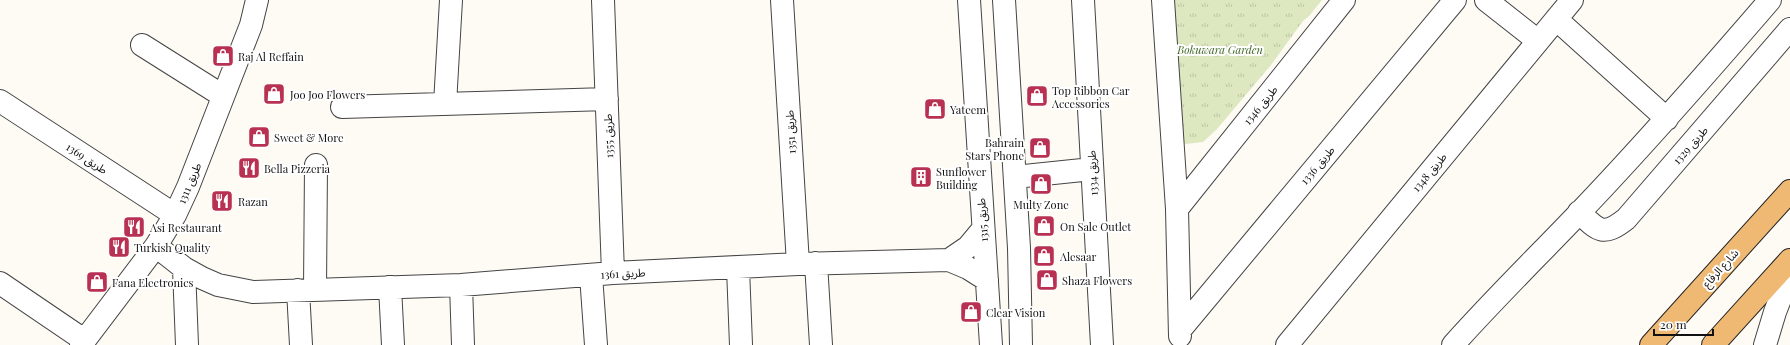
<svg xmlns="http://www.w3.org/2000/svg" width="1790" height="345" font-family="'Playfair Display','Noto Sans Arabic',serif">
<defs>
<pattern id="grass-tufts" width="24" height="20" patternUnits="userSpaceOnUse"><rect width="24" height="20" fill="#dde8c0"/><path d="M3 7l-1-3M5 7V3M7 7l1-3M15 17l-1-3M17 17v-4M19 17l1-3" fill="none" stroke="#bdc6a4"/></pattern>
</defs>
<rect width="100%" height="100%" fill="#fefbf5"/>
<path fill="url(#grass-tufts)" d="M1168 0H1322L1309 16 1303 21 1271 65 1217 129 1203 142 1186 144 1177 140Z"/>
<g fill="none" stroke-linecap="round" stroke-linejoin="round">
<g stroke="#444" stroke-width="24">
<path id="minor" d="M603 0 613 273
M782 0 798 264
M969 0 991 345
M1004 0 1019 248 1021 345
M1083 0 1102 345
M1163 0 1177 209 1180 336
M1486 0 1538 41
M1556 19 1667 119
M142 45 223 96
M0 101 175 215
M445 104 451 0
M342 107 607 99
M1015 177 1092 169
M1177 209 1344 0
M1579 212C1598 231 1603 237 1626 219L1790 29
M156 246 184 268 202 278 218 285 253 292 461 285 613 273 798 264 949 260 968 268 987 280
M949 260 968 247 983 229
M816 263 821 345
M184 268 187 345
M738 268 741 345
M591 275 596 345
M0 283 84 340
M461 285 463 345
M390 287 393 345
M315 289 316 165
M298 290 301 345
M1180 330 1455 0
M81 345 156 246 175 215 188 187 251 25 257 0
M1287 345 1572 0
M1453 345C1494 299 1538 256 1580 212 1646 143 1708 72 1770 0
M1765 345 1775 312 1790 273"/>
</g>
<g stroke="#222" stroke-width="24">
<path id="major" d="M1651 345 1790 191
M1713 345 1790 260"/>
</g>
<use href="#minor" stroke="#fff" stroke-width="22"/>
<use href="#major" stroke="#efb974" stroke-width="22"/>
</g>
<defs>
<g id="shop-square" transform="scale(1.15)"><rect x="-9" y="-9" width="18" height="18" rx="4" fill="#b93152" stroke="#fff"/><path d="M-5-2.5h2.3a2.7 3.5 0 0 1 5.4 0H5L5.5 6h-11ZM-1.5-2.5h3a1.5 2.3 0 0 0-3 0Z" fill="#fff"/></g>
<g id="restaurant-square" transform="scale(1.15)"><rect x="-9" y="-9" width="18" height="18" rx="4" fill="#b93152" stroke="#fff"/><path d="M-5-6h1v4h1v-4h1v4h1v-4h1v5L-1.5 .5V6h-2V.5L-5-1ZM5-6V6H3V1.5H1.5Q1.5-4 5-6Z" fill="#fff"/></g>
<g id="building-square" transform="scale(1.15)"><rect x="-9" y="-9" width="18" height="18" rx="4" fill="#b93152" stroke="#fff"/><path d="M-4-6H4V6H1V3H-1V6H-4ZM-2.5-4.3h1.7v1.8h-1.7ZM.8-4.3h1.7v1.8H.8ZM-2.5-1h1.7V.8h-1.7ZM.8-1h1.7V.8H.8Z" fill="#fff"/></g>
</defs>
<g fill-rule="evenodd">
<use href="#shop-square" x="223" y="56"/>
<use href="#shop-square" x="274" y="94"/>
<use href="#shop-square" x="1037" y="96"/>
<use href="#shop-square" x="935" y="109"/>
<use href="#shop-square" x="259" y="137"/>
<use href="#shop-square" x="1040" y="148"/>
<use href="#restaurant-square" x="249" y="168"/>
<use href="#building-square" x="921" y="177"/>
<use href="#shop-square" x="1041" y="184"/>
<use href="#restaurant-square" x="222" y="201"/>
<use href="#shop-square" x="1044" y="226"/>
<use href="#restaurant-square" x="134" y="227"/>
<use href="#restaurant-square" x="119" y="247"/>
<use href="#shop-square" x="1044" y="256"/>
<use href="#shop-square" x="1047" y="280"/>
<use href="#shop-square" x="97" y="282"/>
<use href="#shop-square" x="971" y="312"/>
</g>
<g text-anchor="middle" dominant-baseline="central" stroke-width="4" stroke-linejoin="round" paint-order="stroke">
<g font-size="11" font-style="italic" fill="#3f6624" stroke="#fff">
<text x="1220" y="49">Bokuwara Garden</text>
</g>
<g font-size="11" fill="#111" stroke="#fff" text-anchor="start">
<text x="238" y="56">Raj Al Reffain</text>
<text x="1052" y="90">Top Ribbon Car<tspan x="1052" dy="13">Accessories</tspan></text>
<text x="290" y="94">Joo Joo Flowers</text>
<text x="950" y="109">Yateem</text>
<text x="274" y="137">Sweet &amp; More</text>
<text x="1024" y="142" text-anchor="end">Bahrain<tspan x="1024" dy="13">Stars Phone</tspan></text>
<text x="264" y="168">Bella Pizzeria</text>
<text x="936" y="171">Sunflower<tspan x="936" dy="13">Building</tspan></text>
<text x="238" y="201">Razan</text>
<text x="1041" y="204" text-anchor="middle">Multy Zone</text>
<text x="1060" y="226">On Sale Outlet</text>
<text x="150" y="227">Asi Restaurant</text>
<text x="134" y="247">Turkish Quality</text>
<text x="1060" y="256">Alesaar</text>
<text x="1062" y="280">Shaza Flowers</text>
<text x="112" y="282">Fana Electronics</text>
<text x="986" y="312">Clear Vision</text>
</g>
<g font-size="11" fill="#111" stroke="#fff">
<text transform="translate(1260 105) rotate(-51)">طريق 1346</text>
<text transform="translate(790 132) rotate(-93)">طريق 1351</text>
<text transform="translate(608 136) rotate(-92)">طريق 1355</text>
<text transform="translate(1690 145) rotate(-49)">طريق 1329</text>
<text transform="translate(87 158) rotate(33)">طريق 1369</text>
<text transform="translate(1317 165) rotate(-50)">طريق 1336</text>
<text transform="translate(1429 172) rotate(-50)">طريق 1348</text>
<text transform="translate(1092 173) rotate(-93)">طريق 1334</text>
<text transform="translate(189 183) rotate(-67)">طريق 1311</text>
<text transform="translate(982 220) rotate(-94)">طريق 1315</text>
<text transform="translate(1720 268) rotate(-48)">شارع الرفاع</text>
<text transform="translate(623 273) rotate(-3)">طريق 1361</text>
</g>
</g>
<path d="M1654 329v6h59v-6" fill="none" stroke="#111111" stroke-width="2"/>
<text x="1660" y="329" font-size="12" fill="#111111" stroke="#ffffff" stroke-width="3" paint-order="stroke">20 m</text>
</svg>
